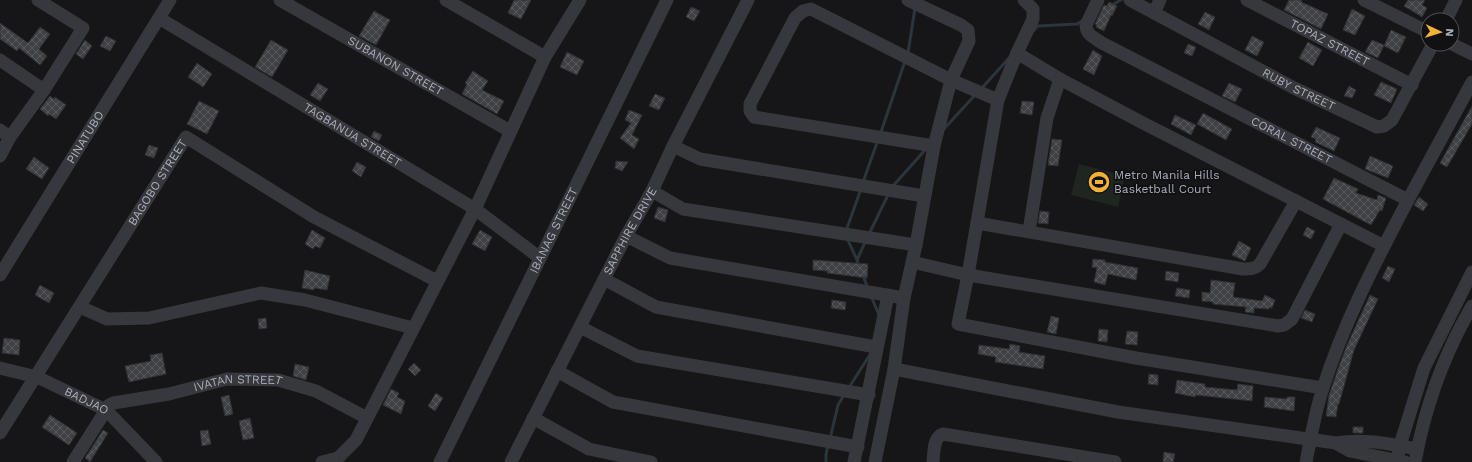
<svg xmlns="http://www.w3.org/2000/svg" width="1472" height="462" font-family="'Work Sans',sans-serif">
<defs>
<pattern id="building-cross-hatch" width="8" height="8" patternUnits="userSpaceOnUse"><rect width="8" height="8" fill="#404145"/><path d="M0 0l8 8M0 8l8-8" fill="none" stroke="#595a5e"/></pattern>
</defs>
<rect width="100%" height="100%" fill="#161618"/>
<path fill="#1e261f" d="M1079 164 1125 176 1118 207 1071 195Z"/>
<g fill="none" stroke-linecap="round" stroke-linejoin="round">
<path stroke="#2c353c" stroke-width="3" d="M1110 6 1121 0
M1033 31 1038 26 1077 24 1082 21
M908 53 915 8
M981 89 1009 58
M943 130 975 95
M880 135 905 61
M863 182 878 140
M892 187 926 149
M846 231 861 189
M869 234 889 193
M847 238 857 260
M859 266 857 260 866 240
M863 275 868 289
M871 296 879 315
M848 389 871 353
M830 439 838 405 844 395
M826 462V455L828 444"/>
</g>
<path fill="url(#building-cross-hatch)" stroke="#303034" d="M514 0H531L521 19 508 13Z
M1289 0H1302L1301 2 1328 14 1321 29 1284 10Z
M1408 0H1425L1422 5 1427 8 1422 17 1404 6Z
M1109 2 1117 6 1112 16 1111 15 1104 31 1096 27 1097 25 1095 24 1104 5 1107 6Z
M691 7 700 11 694 21 686 17Z
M1352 9 1365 16 1355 35 1343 30Z
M374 11 390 20 376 45 359 36Z
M1205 12 1215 17 1209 30 1198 24Z
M0 23 28 43 40 27 50 34 39 49 47 56 40 65 19 48 17 51 0 39Z
M1391 30 1406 37 1398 53 1384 46Z
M106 36 116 41 110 51 100 46Z
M1252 36 1264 42 1257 56 1245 50Z
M85 40 92 46 83 59 76 54Z
M271 40 288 50 272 77 255 67Z
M1372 40 1384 45 1378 58 1365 52Z
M1308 42 1322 50 1313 66 1299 58Z
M1188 44 1196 47 1192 56 1184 53Z
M1093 50 1102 56 1094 75 1083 69Z
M567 52 584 61 577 75 560 67Z
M197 63 212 74 203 87 188 77Z
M473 71 488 81 482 90 504 101 497 114 462 94 467 84 465 83Z
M1381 82 1397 89 1391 103 1374 95Z
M318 83 328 89 320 101 310 95Z
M1229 83 1242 89 1235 102 1222 96Z
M1349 86 1356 90 1352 98 1344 96Z
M655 94 665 98 659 110 649 106Z
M50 96 54 99 55 97 66 105 56 119 49 114 48 116 40 109Z
M199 101 219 111 207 134 187 124Z
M1022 101 1034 102 1032 115 1020 113Z
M1472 106V124L1447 167 1440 163Z
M629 110 642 115 632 135 639 139 634 149 620 138 631 123 625 120Z
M1203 113 1232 129 1226 140 1197 124Z
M1175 115 1196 125 1191 135 1171 124Z
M1316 127 1340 138 1334 151 1315 142 1316 139 1311 137Z
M374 131 382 135 379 141 371 137Z
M1052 139 1062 140 1058 166 1048 165Z
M149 145 158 148 154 158 145 155Z
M1370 156 1393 166 1388 178 1365 169Z
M34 157 49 168 42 179 26 169Z
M616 161 628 162 622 171 615 168Z
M357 162 366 167 361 177 352 171Z
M1334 178 1358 189 1356 193 1377 200 1378 195 1386 198 1382 211 1380 210 1371 225 1323 199Z
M1419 197 1428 204 1423 211 1414 205Z
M658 207 668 210 665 222 654 218Z
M1040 211 1049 212 1048 224 1038 223Z
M1307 227 1315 231 1311 239 1303 235Z
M312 230 325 238 320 248 315 246 313 249 305 244Z
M480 230 492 237 485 251 472 244Z
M1239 241 1251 248 1245 261 1232 255Z
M1093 259 1105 260V262L1138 268 1136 280 1108 274 1105 285 1094 282 1097 268 1092 267Z
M813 260 868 264 867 278 827 273V271L813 270Z
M1388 266 1395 269 1389 282 1382 278Z
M305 270 330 276 327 290 314 288V290L302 288Z
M1166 271 1179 273 1178 282 1165 280Z
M1211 280 1235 283 1233 297 1262 301 1265 295 1275 300 1272 308 1269 307V309L1254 308V313L1245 312 1246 307 1213 304V302L1202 301V292L1210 293Z
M40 285 54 293 49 303 35 295Z
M1177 288 1190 290 1189 298 1175 296Z
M1370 295 1378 299 1354 350 1339 404H1338L1336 417 1326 416 1329 395 1339 366 1347 345Z
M832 300 846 302 845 310 831 308Z
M1305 310 1315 314 1312 322 1301 318Z
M1051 316 1059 318 1056 334 1047 332Z
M266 318 267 328 259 329 258 319Z
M1099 329 1108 330 1107 342 1098 341Z
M1127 331 1138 332 1137 345 1125 344Z
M4 338 20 340 19 355 2 353Z
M1010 344 1020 346 1019 352 1045 356 1043 369 995 362 996 357 978 354 979 345 1009 349Z
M162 353 166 374 129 382 125 366 151 361 150 355Z
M414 363 421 370 415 376 408 369Z
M295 364 309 367 306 380 293 376Z
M1149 374 1158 375V385L1148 384Z
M1177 380 1205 384V387L1237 390 1238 384 1253 386 1252 401 1196 395 1195 397 1175 393Z
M391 389 399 393 397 397 405 401 401 414 383 405Z
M436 393 443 398 435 411 428 406Z
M229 395 233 414 225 416 221 397Z
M1265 397 1287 399V397H1295L1294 411 1264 407Z
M50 415 77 433 69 445 42 427Z
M250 418 254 438 243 440 239 421Z
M1353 427H1363V433H1353Z
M103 430 108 433 90 462 85 458Z
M208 430 211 444 202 446 200 431Z
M1164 452 1175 454 1173 462H1163Z"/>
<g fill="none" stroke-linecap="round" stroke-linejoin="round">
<g stroke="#37383d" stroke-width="13">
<path id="s1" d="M280 0 510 131"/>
<path d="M446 0 545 57"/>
<path d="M1024 0 1033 9V19L1017 53 998 100 968 275 958 324 1136 358 1323 388"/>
<path id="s2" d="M1098 0 1086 25C1086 35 1095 38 1102 43L1408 200 1472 82"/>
<path id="s3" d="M1130 0 1294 88 1377 127 1384 126 1392 120 1433 44"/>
<path id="s4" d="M1247 0 1412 85"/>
<path d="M1364 0 1428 32"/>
<path d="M1154 13 1160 0"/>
<path id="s5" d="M159 18 475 209 540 258"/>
<path d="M1446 20 1456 0"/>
<path d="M1452 44 1472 54"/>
<path d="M1017 53 1060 79 1141 122 1384 246"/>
<path d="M0 60 44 90"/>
<path d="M0 130 10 137"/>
<path d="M673 146 700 159 924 196"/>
<path d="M934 146 754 117 750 111V104L795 18 803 11 811 9 951 80 998 100"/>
<path d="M0 156 10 137 44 90 83 28 38 0"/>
<path d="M652 191 683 209 916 245"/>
<path d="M977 223 1243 269C1250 269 1255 269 1260 264L1296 201"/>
<path d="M1029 231 1047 118 1060 79"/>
<path d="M626 236 670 258 904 298"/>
<path d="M912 262 968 275 1278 326 1284 325 1292 319 1341 224"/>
<path id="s6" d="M0 275 170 0"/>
<path d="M604 279 656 307 876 347"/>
<path d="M80 307 107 319 149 318 261 293 305 300 413 328"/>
<path d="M580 327 637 356 869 395"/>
<path id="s7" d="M0 368 37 377 106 410 156 462"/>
<path d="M894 369 1118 412 1336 443C1363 438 1391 444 1417 449"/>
<path d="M557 371 613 402 858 447"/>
<path d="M533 418 589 449 651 462"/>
<path id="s8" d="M0 433 186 137 314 217 437 281"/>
<path d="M1336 443 1350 451 1405 462"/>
<path id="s9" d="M73 462 106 410 109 405 113 403 169 394 227 379 278 380 316 391 367 418"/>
<path d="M322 462 338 458 356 440 475 209 545 57 580 0"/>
<path id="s10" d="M440 462 667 0"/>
<path id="s11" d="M511 462 626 236 652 191 673 146 748 0"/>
<path d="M854 462 888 295"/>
<path d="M875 462 894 369 904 298 916 245 934 146 951 80 969 41 968 30 961 25 908 0"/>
<path d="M933 462C934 453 933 437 943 434L1115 462"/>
<path d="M1306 462C1311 437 1315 412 1323 388 1344 322 1376 261 1408 200"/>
<path d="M1397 462 1400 445 1424 368 1472 272"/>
<path d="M1415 462C1425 407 1444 354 1472 306"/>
</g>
</g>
<defs>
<g id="stadium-disc" transform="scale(1.15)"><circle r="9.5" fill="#f2b134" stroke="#111113"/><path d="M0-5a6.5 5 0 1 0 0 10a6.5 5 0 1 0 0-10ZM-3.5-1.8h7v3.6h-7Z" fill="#111"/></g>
</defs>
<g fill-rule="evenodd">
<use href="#stadium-disc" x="1099" y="182"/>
</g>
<g text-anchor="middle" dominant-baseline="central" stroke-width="3.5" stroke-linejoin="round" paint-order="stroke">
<g font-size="12" fill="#a8adb8" stroke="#111113">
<text stroke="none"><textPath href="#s4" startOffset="93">TOPAZ STREET</textPath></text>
<text stroke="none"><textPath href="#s1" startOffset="133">SUBANON STREET</textPath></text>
<text stroke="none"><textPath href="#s3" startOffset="191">RUBY STREET</textPath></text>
<text stroke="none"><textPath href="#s5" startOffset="226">TAGBANUA STREET</textPath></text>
<text stroke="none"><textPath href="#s6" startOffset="162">PINATUBO</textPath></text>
<text stroke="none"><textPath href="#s2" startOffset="266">CORAL STREET</textPath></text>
<text stroke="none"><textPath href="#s8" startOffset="296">BAGOBO STREET</textPath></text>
<text stroke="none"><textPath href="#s10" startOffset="258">IBANAG STREET</textPath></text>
<text stroke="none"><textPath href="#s11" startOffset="260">SAPPHIRE DRIVE</textPath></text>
<text stroke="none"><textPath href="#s9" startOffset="199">IVATAN STREET</textPath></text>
<text stroke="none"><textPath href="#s7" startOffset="93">BADJAO</textPath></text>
</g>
<g font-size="12" fill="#a8adb8" stroke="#111113" text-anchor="start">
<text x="1114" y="175">Metro Manila Hills<tspan x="1114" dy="14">Basketball Court</tspan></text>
</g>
</g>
<g transform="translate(1440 32) rotate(94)"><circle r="19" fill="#111113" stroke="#4d4f55"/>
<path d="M0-3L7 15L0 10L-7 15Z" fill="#f2b134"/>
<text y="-6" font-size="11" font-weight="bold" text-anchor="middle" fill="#a8adb8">N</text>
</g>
</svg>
